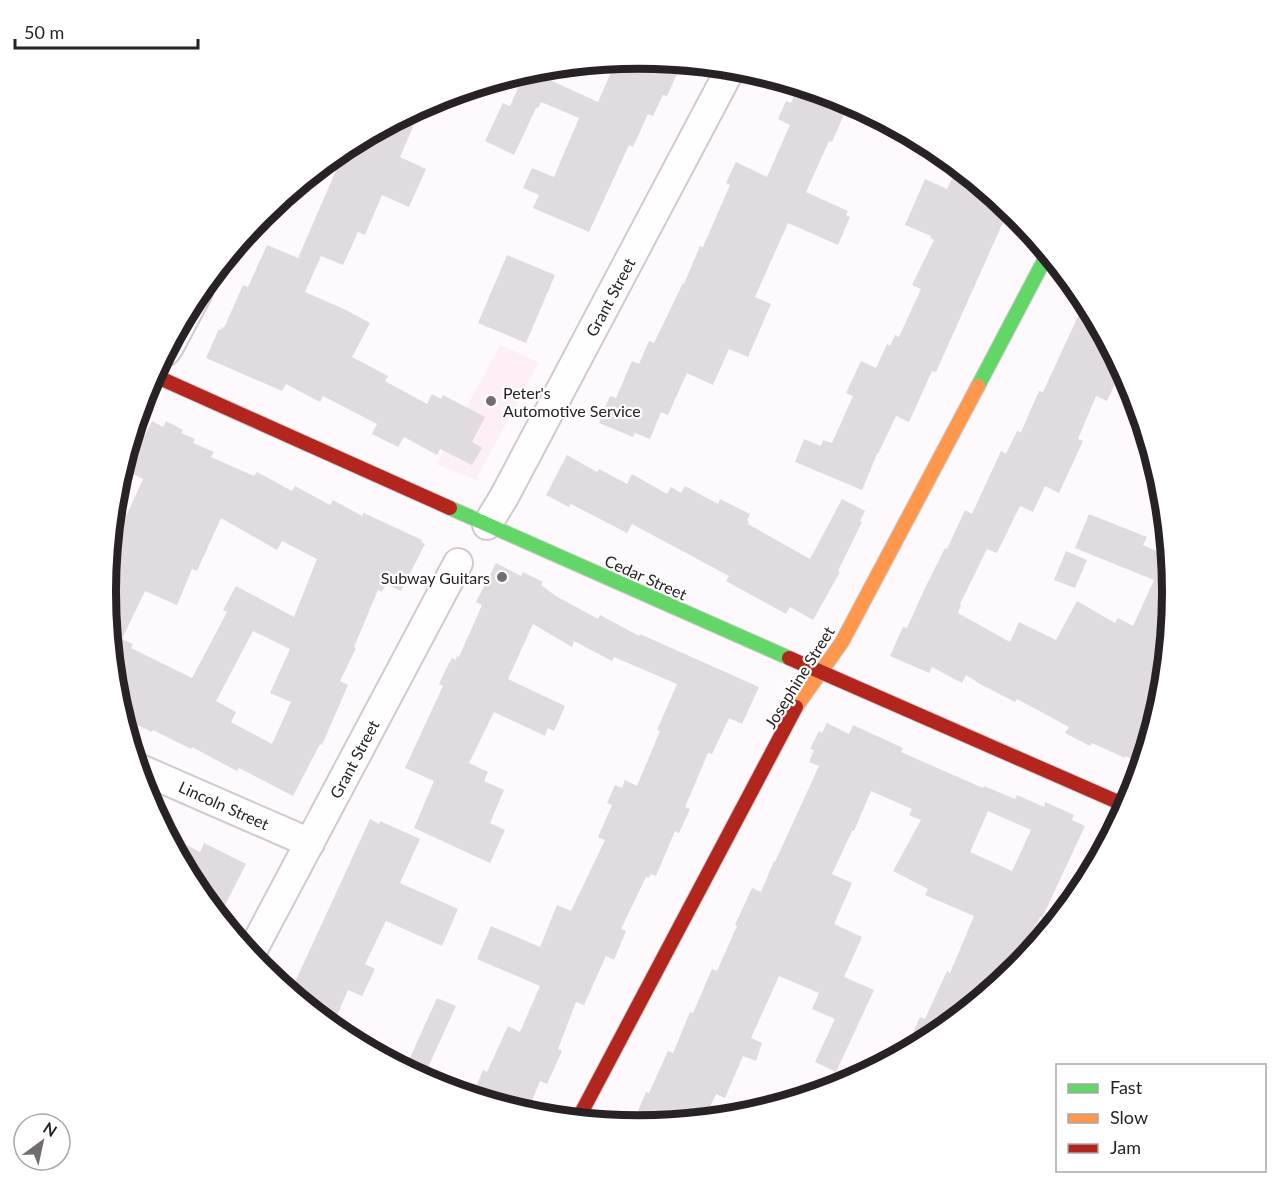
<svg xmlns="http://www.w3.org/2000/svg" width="1278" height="1184" font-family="Lato,sans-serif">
<rect width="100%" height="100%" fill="#fef9fc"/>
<path fill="#feeef8" d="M500 345 539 362 476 480 436 464Z"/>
<path fill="#e0dbdf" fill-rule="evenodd" d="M639 58 682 63 667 96 663 95 653 116 648 114 633 147 629 145 589 232 533 208 539 195 523 188 532 168 554 177 579 118 541 102 538 108H536L514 155 485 141 503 103 510 106 525 72 539 68 553 75 550 80 598 102 616 61Z
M796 90 809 96 812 90 847 101 843 111 845 112 832 142 829 141 806 192 848 211 846 215 850 217 838 245 788 223 755 297 771 304 748 357 729 349 713 385 687 373 668 415 661 412 650 439 635 433 633 437 599 423 610 396 616 398 632 361 639 364 649 341 654 343 683 283 684 284 700 246 703 247 730 185 726 183 736 162 767 177 790 125 778 119 786 101 791 103Z
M422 106 400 157 426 169 409 207 382 195 365 235 358 232 343 265 321 256 305 292 346 310 370 323 352 357 388 376 385 381 427 404 432 394 441 399 443 395 485 417 472 442 482 448 472 465 440 449 437 455 404 437 398 447 372 434 377 424 323 396 320 402 286 384 282 391 206 358 219 329 221 330 222 327 224 328 243 285 248 287 267 245 298 258 341 159 334 156 343 148Z
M958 167 1009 209 936 372 932 371 909 422 896 416 878 454H877L862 490 795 462 804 439 821 446 823 440 832 443 853 396 846 393 861 361 876 368 887 344 890 346 895 335 899 337 921 289 912 285 934 240 930 238 931 236 905 225 925 179 947 189Z
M507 255 555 275 526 343 478 323Z
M1080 312 1095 319 1122 369 1107 401 1096 396 1078 439 1083 441 1059 493 1045 486 1033 512 1020 506 997 553 987 549 960 604 961 605 958 613 1010 642 1019 622 1056 640 1077 601 1115 623 1118 618 1133 626 1154 580 1075 548 1089 514 1147 537 1143 545 1165 555 1168 548 1172 592 1162 696 1148 744 1141 740 1132 759 1125 756V758L1092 743 1090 746 1065 733 1069 727 1017 699 1015 702 980 684 966 675 962 683 932 667 929 673 890 656 903 627 907 628 925 588 945 548 947 549 965 510 972 514 1001 451 1006 454 1017 431 1021 432 1039 391 1043 392Z
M152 421 163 427 166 421 183 430 181 433 195 439 193 443 214 452 211 457 254 476 257 472 292 491 295 486 330 505 333 500 362 516 364 513 422 540 421 542 425 544 401 591 386 584 382 592 378 590 354 647 356 648 340 681 348 685 322 745 320 744 293 796 239 768 237 771 192 747 191 749 153 730 152 732 122 718 116 696 106 592 111 536 116 538 143 479 127 471ZM221 518 277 550 282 541 317 559 294 617 236 586 223 610 227 612 192 678 131 648 133 644 122 639 145 591 177 605 192 569 197 571ZM253 631 290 649 270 693 291 702 272 744 231 722 236 712 216 701Z
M567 455 597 472 599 469 627 484 632 474 667 494 671 487 681 493 685 486 718 504 720 499 750 514 747 520 749 522 748 524 810 559 842 499 865 511 860 521 862 522 838 571 840 572 813 620 790 607 786 614 726 581 729 576 632 524 627 533 571 504 569 507 546 495Z
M1066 551 1087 560 1075 588 1054 580Z
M496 563 521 576 523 572 543 582 541 585 556 596 598 619 600 615 639 636 640 634 759 687 742 724 729 718 712 754 708 753 685 807 690 809 679 833 675 831 656 876 651 874 649 878 646 877 621 929 626 931 614 960 606 956 584 1005 576 1002 558 1049 562 1051 547 1084 540 1081 527 1113 472 1096 483 1070 487 1072 508 1026 520 1032 540 986 477 959 491 926 540 947 557 905 571 911 605 840 598 837 612 805 607 803 615 785 622 788 625 780 637 786 660 731 657 730 677 684 614 657 612 661 574 641 572 647 533 624 508 679 565 706 554 731 548 728 545 736 494 712 469 763 488 772 484 781 504 790 490 823 505 830 490 863 414 828 434 781 405 768 443 686 439 684 447 667 452 658 456 660 457 656 459 657 482 605 476 602Z
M827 723 849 734 853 725 903 748 901 752 983 788 984 786 1015 799 1017 795 1044 807 1045 802 1074 815 1072 820 1085 826 1042 918 1040 917 1023 955 1020 954 1011 973 935 1036 904 1053 920 1017 925 1019 947 971 950 973 974 916 925 895 928 889 893 871 921 820 909 815 912 809 871 791 854 831H852L832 874 852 883 834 924 862 937 844 977 874 990 836 1072 815 1062 835 1019 812 1009 819 993 779 976 751 1038 762 1043 756 1061 743 1056 725 1098 716 1094 707 1113 693 1107 687 1121 639 1125H632L646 1092 649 1093 668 1051 673 1053 690 1012 693 1013 712 969 717 971 737 926 735 925 752 888 761 892 774 861 775 862 819 766 809 762 814 750 810 749 819 731 822 733ZM988 811 1031 830 1012 871 970 852Z
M370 819 379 824 380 821 420 839 400 883 458 909 442 946 386 921 365 964 375 969 362 996 348 990 332 1027 290 993Z
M167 835 200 852 204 843 246 864 219 917 195 888Z
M437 998 456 1006 423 1078 405 1069Z"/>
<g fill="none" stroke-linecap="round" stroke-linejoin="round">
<g stroke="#d0cbce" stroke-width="32">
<path id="street" d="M166 351 170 345 198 292
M487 525 504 497 731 68
M138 768 310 843
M250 955 458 563"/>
</g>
<g stroke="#d0cbce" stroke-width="16">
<path id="fast" d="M978 386 1048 253
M450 508 789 658"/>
</g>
<g stroke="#d0cbce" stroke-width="16">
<path id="slow" d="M796 707 842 642 978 386"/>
</g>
<g stroke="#d0cbce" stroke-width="16">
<path id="jam" d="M153 375 450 508
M789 658 1127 806
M578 1119 796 707"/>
</g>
<use href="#street" stroke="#fffeff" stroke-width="28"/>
<use href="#fast" stroke="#63d668" stroke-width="14"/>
<use href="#slow" stroke="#ff974d" stroke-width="14"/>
<use href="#jam" stroke="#b3261e" stroke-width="14"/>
</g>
<g fill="#736d71" stroke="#fff" stroke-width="2">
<circle cx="491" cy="401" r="6"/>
<circle cx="502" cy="577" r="6"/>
</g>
<g text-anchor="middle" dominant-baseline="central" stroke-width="4.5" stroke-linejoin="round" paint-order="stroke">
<g font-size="16" fill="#282226" stroke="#fff">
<text transform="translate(610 297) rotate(-62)">Grant Street</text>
<text transform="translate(646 577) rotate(24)">Cedar Street</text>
<text transform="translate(799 677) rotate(-58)">Josephine Street</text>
<text transform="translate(354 759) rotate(-62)">Grant Street</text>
<text transform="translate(224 805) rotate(24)">Lincoln Street</text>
</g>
<g font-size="16" fill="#282226" stroke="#fff" text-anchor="start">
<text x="503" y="392">Peter's<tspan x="503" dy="18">Automotive Service</tspan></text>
<text x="490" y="577" text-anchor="end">Subway Guitars</text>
</g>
</g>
<path d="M0 0H1278V1184H0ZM116 592a523 523 0 1 1 1046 0a523 523 0 1 1-1046 0Z" fill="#fff" fill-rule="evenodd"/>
<path fill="none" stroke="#282226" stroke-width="8" d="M116 592a523 523 0 1 1 1046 0a523 523 0 1 1-1046 0Z"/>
<rect x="1056" y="1064" width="210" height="108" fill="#ffffff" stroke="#a9a7a8" stroke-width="1.5"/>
<rect x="1068" y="1084" width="30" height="9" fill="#63d668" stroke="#a9a7a8" stroke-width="1.5"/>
<text x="1110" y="1094" font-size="18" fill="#282226">Fast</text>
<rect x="1068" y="1114" width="30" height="9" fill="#ff974d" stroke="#a9a7a8" stroke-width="1.5"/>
<text x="1110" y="1124" font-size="18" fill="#282226">Slow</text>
<rect x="1068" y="1144" width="30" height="9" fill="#b3261e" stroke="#a9a7a8" stroke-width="1.5"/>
<text x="1110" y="1154" font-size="18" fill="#282226">Jam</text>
<g transform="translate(42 1142) rotate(33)"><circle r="28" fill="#ffffff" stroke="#a9a7a8" stroke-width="1.5"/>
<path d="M0-4.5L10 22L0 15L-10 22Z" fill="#736d71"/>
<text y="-9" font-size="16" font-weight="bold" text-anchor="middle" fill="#282226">N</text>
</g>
<path d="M15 39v9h183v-9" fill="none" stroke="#282226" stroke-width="3"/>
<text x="24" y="39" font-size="18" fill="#282226" stroke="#ffffff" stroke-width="4.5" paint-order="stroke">50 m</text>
</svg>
